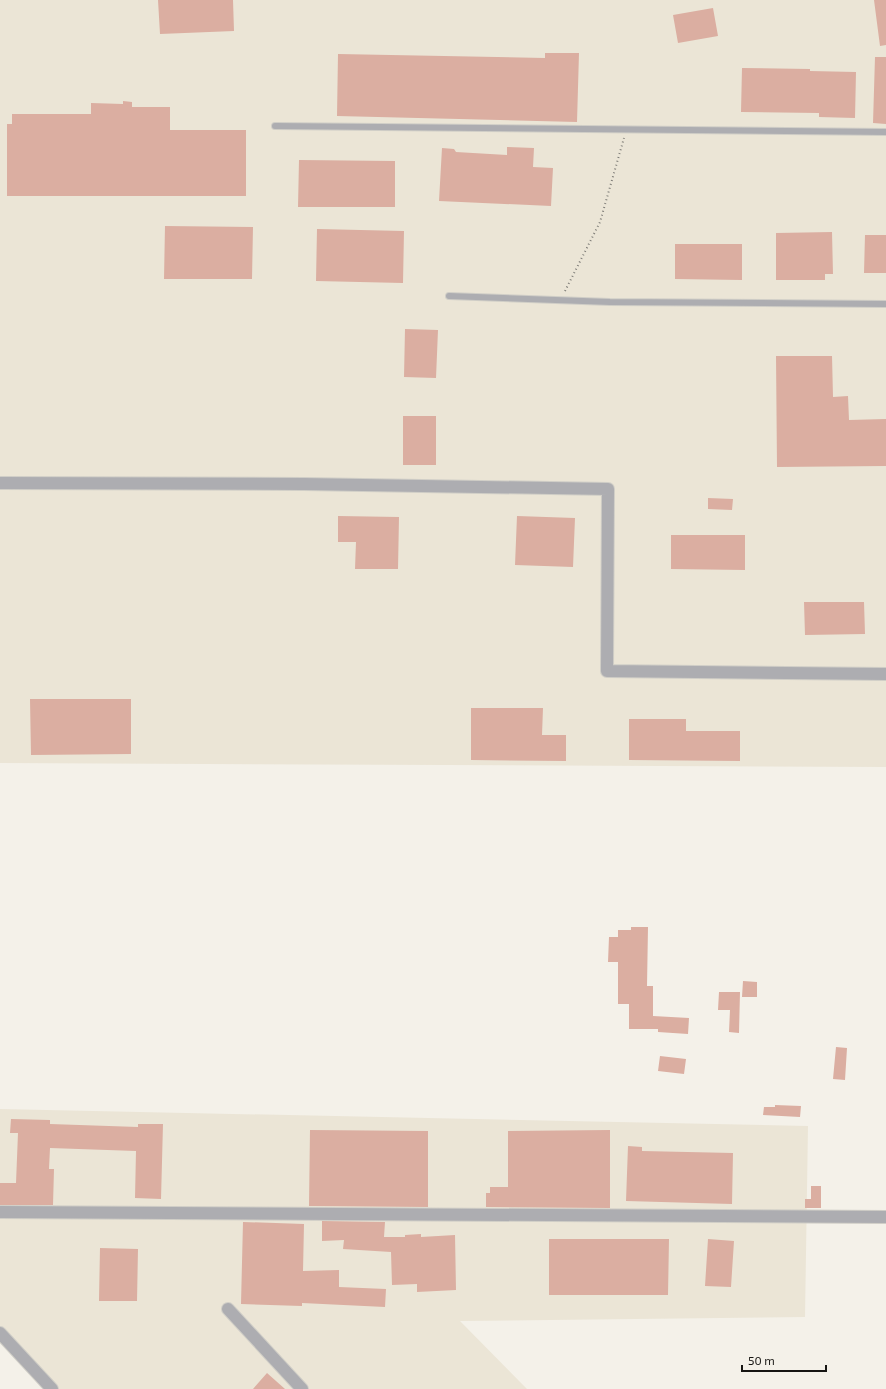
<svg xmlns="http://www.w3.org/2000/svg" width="886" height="1389" font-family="'Exo 2',sans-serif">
<rect width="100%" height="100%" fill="#f4f1e9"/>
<path fill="#ebe5d6" d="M0 0H886V767L0 763Z
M0 1109 808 1126 805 1317 460 1321 527 1389H49L0 1338Z"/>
<path fill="#dbaea1" d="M158 0H233L234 31 160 34Z
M874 0H886V45L880 46Z
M713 8 718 36 678 43 673 15Z
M545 53H579L577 122 337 116 338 54 545 58Z
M875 57H886V124L873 123Z
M742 68 810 69V71L856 72 855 118 819 117V113L741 112Z
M123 101 132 102V107H170V130H246V196H7V124H12V114H91V103L123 104Z
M507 147 534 148 533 167 553 168 551 206 439 201 442 148 454 149 456 152 507 155Z
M299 160 395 161V207H298Z
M165 226 253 227 252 279H164Z
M317 229 404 231 403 283 316 281Z
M832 232 833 274H825V280H776V233Z
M865 235H886V273H864Z
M675 244H742V280L675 279Z
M405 329 438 330 436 378 404 377Z
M776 356H832L833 397 848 396 849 420 886 419V466L777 467Z
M403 416H436V465H403Z
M708 498 733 499 732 510 708 509Z
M338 516 399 517 398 569H355L356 542H338Z
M517 516 575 518 573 567 515 565Z
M671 535H745V570L671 569Z
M804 602H864L865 634 805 635Z
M30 699H131V754L31 755Z
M471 708H543L542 735H566V761L471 760Z
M629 719H686V731H740V761L629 760Z
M631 927H648L647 986H653V1016L689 1018 688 1034 658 1032V1029H629V1004H618V962H608L609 937H618V930H631Z
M743 981 757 982V997H742Z
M719 992H740L739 1033 729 1032 730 1010H718Z
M836 1047 847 1048 845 1080 833 1079Z
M660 1056 686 1059 684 1074 658 1071Z
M775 1105 801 1106 800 1117 763 1115 764 1107H775Z
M11 1119 50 1120V1124L138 1127V1124H163L161 1199 135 1198 136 1151 50 1148 49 1169H54L53 1205H0V1183H16L18 1133H10Z
M310 1130 428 1131V1207L309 1206Z
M610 1130V1208L486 1207V1193H490V1187H508V1131Z
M628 1146 642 1147V1151L733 1153 732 1204 626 1201Z
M811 1186H821V1208H805V1199H811Z
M322 1221 385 1222 384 1237H405V1235L421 1234V1237L455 1235 456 1290 417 1292V1284L392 1285 391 1252 343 1249 344 1240 322 1241Z
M243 1222 304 1224 303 1271 339 1270V1287L386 1289 385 1307 302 1303V1306L241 1304Z
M549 1239H669L668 1295H549Z
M708 1239 734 1241 731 1287 705 1286Z
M100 1248 138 1249 137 1301H99Z
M267 1373 285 1389H253Z"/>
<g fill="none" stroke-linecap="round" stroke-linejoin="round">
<g stroke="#d0cec7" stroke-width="8">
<path id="lane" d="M275 126 886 132
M449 296 610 302 886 304"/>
</g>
<g stroke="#d0cec7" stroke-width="14">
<path id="street" d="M0 483 304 484 608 489 607 671 886 674
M0 1212 886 1217
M228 1309 302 1389
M0 1333 52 1389"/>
</g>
<path stroke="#7e7c77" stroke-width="2" stroke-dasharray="1 3" stroke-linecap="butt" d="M565 291 600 222 624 138"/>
<use href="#lane" stroke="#adadb1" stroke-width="6"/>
<use href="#street" stroke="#adadb1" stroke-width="12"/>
</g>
<path d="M742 1365v6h84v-6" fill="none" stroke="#161512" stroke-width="2"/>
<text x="748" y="1365" font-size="12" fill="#161512" stroke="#f4f1e9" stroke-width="3" paint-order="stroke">50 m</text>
</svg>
